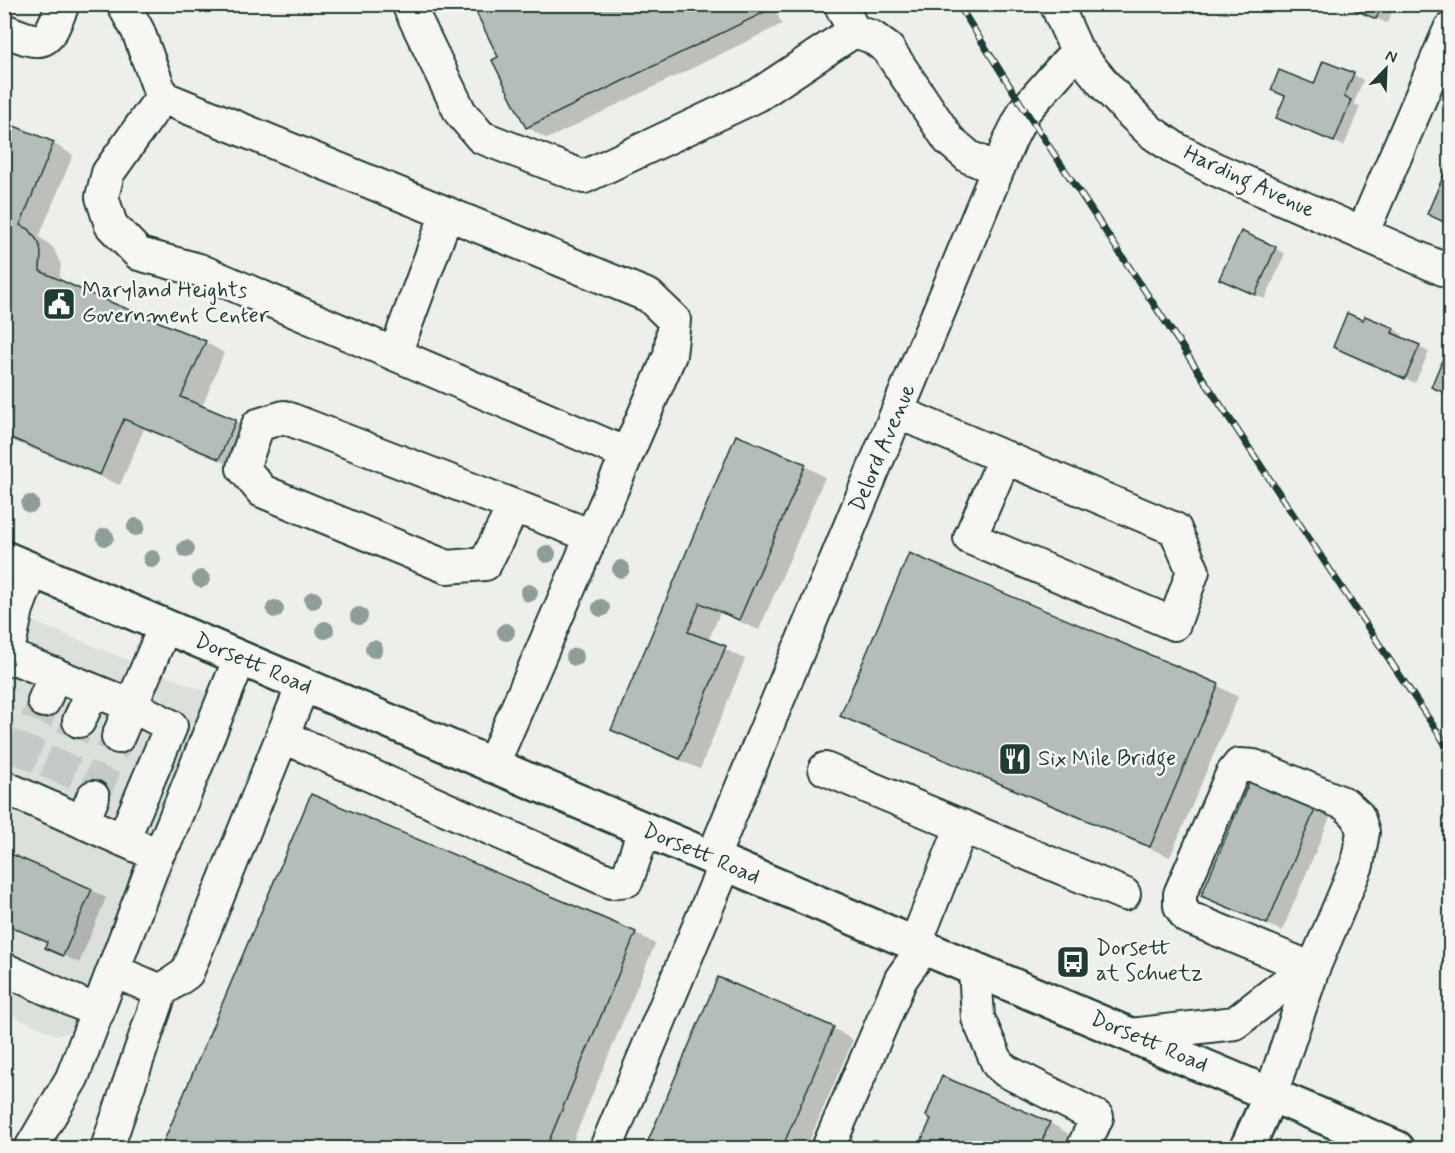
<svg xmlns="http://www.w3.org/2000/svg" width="1455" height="1153" font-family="Mynerve,sans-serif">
<rect width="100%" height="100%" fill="#edefea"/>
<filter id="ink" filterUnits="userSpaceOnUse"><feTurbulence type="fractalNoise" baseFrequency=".0167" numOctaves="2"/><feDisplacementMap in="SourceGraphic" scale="12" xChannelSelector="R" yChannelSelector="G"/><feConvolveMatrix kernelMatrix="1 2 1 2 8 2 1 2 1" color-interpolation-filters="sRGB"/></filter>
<g filter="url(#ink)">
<path fill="#dce0db" d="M5 610 241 706 110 1023 56 1035 5 1012Z"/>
<path fill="#0003" d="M480 4H772L782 24 547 139 527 127Z
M1348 4H1404L1401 12 1394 8 1387 23 1357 11Z
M1353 74 1363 80 1354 103 1360 107 1344 146 1278 118 1286 97 1273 90 1315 86Z
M4 123 54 144 73 155 39 237 48 243 54 249 61 265 59 282 205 342 224 353 202 407 235 421 255 433 239 469 144 429 120 485 4 437Z
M1450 165V225L1429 214Z
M1275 248 1285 254 1265 299 1231 284Z
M1366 318 1394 329 1403 335 1402 339 1429 352 1415 383 1335 346 1364 322Z
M736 437 805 466 825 477 759 630 720 613 708 641 745 659 700 769 632 740 613 729Z
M1218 686 1238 697 1170 857 862 726 842 715Z
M1251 779 1331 815 1282 931 1218 904 1203 895Z
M312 796 636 933 655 944 570 1148H163Z
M4 853 92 890 106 898 79 963 47 947 48 943 4 924Z
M719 979 833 1028 853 1040 806 1148H647Z
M943 1078 1050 1123 1069 1134 1063 1148H920L932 1119Z"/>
<path fill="#b4bdb8" stroke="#1f3d34" stroke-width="1.5" d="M477 4H759L763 13 526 128 492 60 498 57 473 6Z
M1346 4H1383L1376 19 1346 6Z
M1323 61 1354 73 1344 97 1351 100 1334 142 1276 118 1285 96 1271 90 1279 70 1314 84Z
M4 122 54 142 20 225 29 229 39 243 41 252 40 271 98 297 206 341 181 397 236 420 219 459 124 419 100 475 4 435Z
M1449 163 1450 164V225L1427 214Z
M1241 231 1276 247 1255 295 1219 279Z
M1347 313 1363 320 1365 316 1394 328 1392 333 1420 345 1405 379 1333 347Z
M1444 356 1450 359V395L1431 387Z
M736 435 806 464 739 620 700 603 688 632 726 646 680 759 611 730Z
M909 553 1219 684 1150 847 840 716Z
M1251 778 1317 805 1267 924 1201 896Z
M311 794 636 932 546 1148H161Z
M4 851 92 889 63 956 45 948 47 942 4 924Z
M718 977 834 1027 782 1148H645Z
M942 1076 1050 1122 1039 1148H918L931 1119 926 1116Z"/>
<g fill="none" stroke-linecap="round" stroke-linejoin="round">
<path stroke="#c4cbc6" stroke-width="32" stroke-dasharray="32 16" stroke-linecap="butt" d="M18 766 44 701
M54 782 79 721
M93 797 118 737"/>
<g stroke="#1f3d34" stroke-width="36">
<path id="minor" d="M123 4 138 31 162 97 649 296 674 320 670 355 492 766
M408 4 460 112 481 137 584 177 758 95 854 31 840 4
M1056 4 1077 51 1104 84 1127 109 1151 132 1176 149 1215 169 1450 272
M4 30C46 47 46 46 63 4
M854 31 872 37 888 49 949 140 969 157 997 169
M162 97 108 173 102 197 111 225 139 254 199 270 627 454
M1362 234 1450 29
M395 354 447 213
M898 412 923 423 1175 529 1193 571 1174 624 970 538 1005 457
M514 506 485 564 447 567 262 491 243 468 258 425 284 417 592 536
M4 653 7 655 17 609 32 570
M4 661 7 655 132 706 171 726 123 840
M44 701 55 674
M79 721 93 690
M282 736 611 882 627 880 644 830
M118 737 165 626
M825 769 1124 894
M4 787 157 855 167 838 240 658
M83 822 93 797
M712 859 1010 140 1025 110 1077 51
M915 945 962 826
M4 969 98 1012
M975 969 978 1018 998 1064 1006 1071 1097 1117 1083 1148
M114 971 161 991 187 973 303 685
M1131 1035 1235 1023 1290 980 1313 969 1357 865 1363 832 1358 816 1345 804 1254 766 1239 765 1232 774 1180 894V906L1187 917 1313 969 1271 1094
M31 1148 72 1078 157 855
M107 1148 161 991
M606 1148 725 864
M828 1148 901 979 923 948"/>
</g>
<g stroke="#1f3d34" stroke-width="38">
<path id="major" d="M4 558 1397 1148
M1247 1148 1271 1094"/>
</g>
<use href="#minor" stroke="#f6f6f2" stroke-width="32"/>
<use href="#major" stroke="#f6f6f2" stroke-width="33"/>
<g stroke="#1f3d34" stroke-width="7">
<path id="rail" d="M958 4 1025 110 1450 751"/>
</g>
<use href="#rail" stroke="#f6f6f2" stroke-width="4.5" stroke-dasharray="14" stroke-linecap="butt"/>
</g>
<g fill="#8e9e96">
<circle cx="30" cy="504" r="9"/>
<circle cx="136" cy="527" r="9"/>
<circle cx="105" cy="537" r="9"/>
<circle cx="186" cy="549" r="9"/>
<circle cx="547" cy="554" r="9"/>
<circle cx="152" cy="559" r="9"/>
<circle cx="621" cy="569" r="9"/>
<circle cx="201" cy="579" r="9"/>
<circle cx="529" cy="593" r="9"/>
<circle cx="313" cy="600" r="9"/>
<circle cx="601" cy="608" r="9"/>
<circle cx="275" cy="609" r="9"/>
<circle cx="359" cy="616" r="9"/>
<circle cx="325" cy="630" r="9"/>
<circle cx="506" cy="632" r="9"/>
<circle cx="374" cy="649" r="9"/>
<circle cx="575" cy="657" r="9"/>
</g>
</g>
<defs>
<g id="civic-square" transform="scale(1.725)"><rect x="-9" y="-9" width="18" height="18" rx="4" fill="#1f3d34" stroke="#f6f6f2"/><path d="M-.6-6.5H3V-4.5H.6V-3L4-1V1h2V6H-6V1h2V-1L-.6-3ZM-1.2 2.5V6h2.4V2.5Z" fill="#fff"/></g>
<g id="restaurant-square" transform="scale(1.725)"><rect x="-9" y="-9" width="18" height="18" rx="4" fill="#1f3d34" stroke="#f6f6f2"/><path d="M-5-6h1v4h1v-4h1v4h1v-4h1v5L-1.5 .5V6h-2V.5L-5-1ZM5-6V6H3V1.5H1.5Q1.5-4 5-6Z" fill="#fff"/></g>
<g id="bus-square" transform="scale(1.725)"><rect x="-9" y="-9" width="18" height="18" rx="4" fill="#1f3d34" stroke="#f6f6f2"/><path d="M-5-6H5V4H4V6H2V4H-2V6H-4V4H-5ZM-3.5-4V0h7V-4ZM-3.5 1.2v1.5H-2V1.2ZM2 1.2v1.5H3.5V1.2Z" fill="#fff"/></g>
</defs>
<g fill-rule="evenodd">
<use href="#civic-square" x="59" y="304"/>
<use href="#restaurant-square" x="1015" y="759"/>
<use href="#bus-square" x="1073" y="962"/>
</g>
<g text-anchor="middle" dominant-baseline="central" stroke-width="5" stroke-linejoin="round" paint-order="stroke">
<g font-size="22" fill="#1f3d34" stroke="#f6f6f2">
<text transform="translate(1249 182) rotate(25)">Harding Avenue</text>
<text transform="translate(883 448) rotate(-67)">Delord Avenue</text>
<text transform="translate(253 664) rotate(23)">Dorsett Road</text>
<text transform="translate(701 854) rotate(23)">Dorsett Road</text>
<text transform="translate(1149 1042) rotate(23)">Dorsett Road</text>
</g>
<g font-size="22" fill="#1f3d34" stroke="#f6f6f2" text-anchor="start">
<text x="82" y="291">Maryland Heights<tspan x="82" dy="25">Government Center</tspan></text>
<text x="1038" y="759">Six Mile Bridge</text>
<text x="1096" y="949">Dorsett<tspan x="1096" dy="25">at Schuetz</tspan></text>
</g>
</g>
<rect width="1455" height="1153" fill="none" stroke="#f6f6f2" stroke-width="24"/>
<rect x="12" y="12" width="1431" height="1129" fill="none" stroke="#1f3d34" stroke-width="2" filter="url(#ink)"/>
<g transform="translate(1386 69) rotate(23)" stroke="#f6f6f2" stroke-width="4.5" paint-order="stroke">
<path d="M0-4.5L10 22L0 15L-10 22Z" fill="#1f3d34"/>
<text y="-9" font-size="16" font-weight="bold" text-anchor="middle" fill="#1f3d34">N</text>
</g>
</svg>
